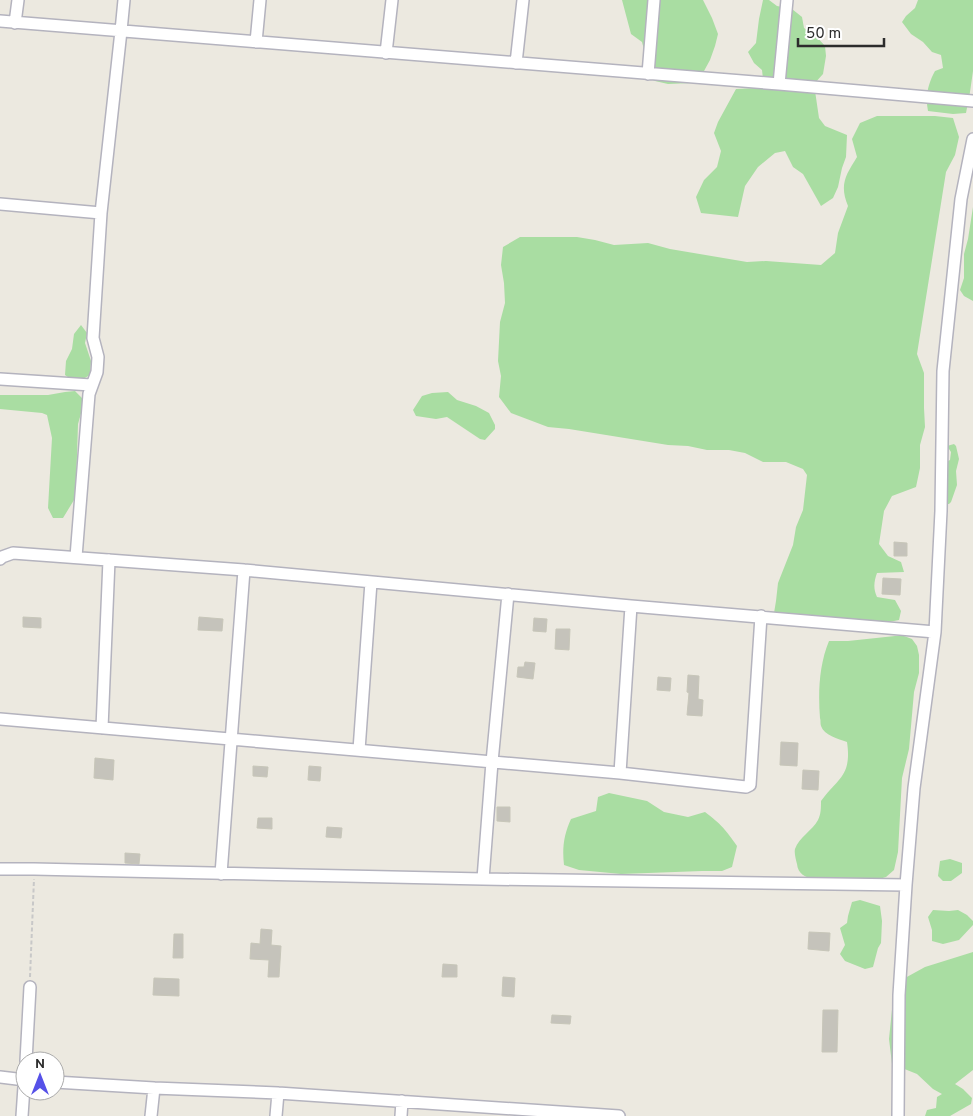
<svg xmlns="http://www.w3.org/2000/svg" width="973" height="1116" font-family="Overpass,sans-serif">
<rect width="100%" height="100%" fill="#ece9e0"/>
<path fill="#a9dda2" d="M622 0H703L712 18 718 34 715 46 710 60 704 71 691 83 668 84 655 81 645 76 642 65 646 57 642 42 631 34Z
M763 0H769L777 6 792 9 802 17 804 28 816 36 825 46 826 56 823 74 814 84 819 118 825 126 847 135 846 157 842 168 838 187 833 198 821 206 803 174 793 167 785 151 775 153 758 167 745 186 738 217 701 213 696 197 704 180 717 167 721 151 714 133 718 122 736 89 757 88 763 79 762 70 754 63 748 52 756 43 759 19Z
M918 0H973V71L970 92 966 113 953 114 928 111C925 96 928 84 935 71L943 68 941 55 932 52 923 42 911 34 902 22 906 16 915 8Z
M877 116H935L953 118 959 137 955 155 946 172 917 354 924 373V408L925 427 920 445V468L916 487 892 496 884 511 879 544 888 556 901 562 904 572 877 573C874 581 873 589 877 597L895 600 901 611 899 620 879 624 774 613 776 601 778 583 793 545 796 527 803 510 807 475 803 469 786 462H763L745 453 729 450H707L688 446 668 445 569 429 548 427 511 413 499 397 501 376 498 361 500 322 505 303 504 283 501 265 503 247 520 237H577L595 240 614 245 648 243 670 249 747 262 766 261 821 265 835 253 838 233 848 206C839 184 846 175 857 157L852 139 860 123Z
M973 207V301L964 296 960 290 964 278V254L968 239Z
M81 325 87 333 85 343 91 361 90 375 76 383 65 375 66 361 72 349 74 334Z
M75 391 82 398V410L78 424 76 486 74 500 63 518H53L48 508 52 438 47 415 42 413 0 409V395H48L65 392Z
M448 392 457 400 476 406 489 413 495 425V429L485 440 480 439 447 417 436 419 416 416 413 410 422 396 432 393Z
M954 444 956 446 959 459 956 471 957 485 951 502 949 504H943L942 464 950 460 951 452 947 446Z
M895 636H904L912 639 917 646 919 655V673L914 692 909 749 902 778 898 852 894 870 886 877 876 880 813 879C805 877 798 874 797 864 796 860 794 853 795 849 799 837 812 831 818 820 821 814 821 808 821 801 838 778 852 776 847 742 838 739 824 735 821 726 820 723 821 721 820 718 818 693 819 665 829 641H848Z
M609 793 647 801 664 812 688 817 705 812C721 824 726 830 737 846L732 867 722 871H702L621 874 579 870 564 865C562 848 564 834 571 819L596 811 598 797Z
M950 859 962 863V873L951 881H943L938 876 940 861Z
M860 900 880 906 882 921 881 943 878 948 873 967 865 969 845 961 840 954 845 945 840 928 847 923 848 916 852 902Z
M933 910 949 911 958 910 967 915 973 921V925L959 940 943 944 932 941V930L928 917Z
M973 952V1070L955 1084 963 1089 972 1098 971 1104 950 1116H925L927 1110 936 1108 937 1097 942 1094 933 1089 917 1074 892 1064 889 1039 895 980 905 978 925 967Z"/>
<path fill="#c5c3bb" stroke="#c7c6b9" d="M894 542 907 543V556H894Z
M883 578 901 579 900 595 882 594Z
M23 617 41 618V628L23 627Z
M199 617 223 619 222 631 198 630Z
M534 618 547 619 546 632 533 631Z
M556 629H570L569 650 555 649Z
M525 662 535 663 533 679 517 677 518 667H524Z
M688 675 699 676 698 699 703 700 702 716 687 715 689 693 687 692Z
M658 677 671 678 670 691 657 690Z
M781 742 798 743 797 766 780 765Z
M95 758 114 760 113 780 94 778Z
M253 766 268 767 267 777 253 776Z
M309 766 321 767 320 781 308 780Z
M803 770 819 771 818 790 802 789Z
M497 807H510V822L497 821Z
M258 818H272V829L257 828Z
M327 827 342 828 341 838 326 837Z
M125 853 140 854 139 864 125 863Z
M261 929 272 930 271 945 281 946 279 977H268L269 960 250 959 251 943 260 944Z
M809 932 830 933 829 951 808 949Z
M174 934H183V958H173Z
M443 964 457 965V977H442Z
M503 977 515 978 514 997 502 996Z
M154 978 179 979V996L153 995Z
M823 1010H838L837 1052H822Z
M552 1015 571 1016 570 1024 551 1023Z"/>
<g fill="none" stroke-linecap="round" stroke-linejoin="round">
<g stroke="#b4b3be" stroke-width="14">
<path id="street" d="M0 21 779 84 973 101
M15 23 18 0
M256 42 260 0
M386 53 392 0
M516 63 523 0
M648 74 654 0
M779 84 787 0
M0 204 101 213
M0 379 91 385
M76 557 89 394 97 372 98 357 93 338 101 213 121 31 124 0
M0 559 2 557 13 553 244 570 631 606 935 632
M0 719 620 773 746 787 750 785 761 616
M102 728 109 560
M359 750 371 582
M620 773 631 606
M0 869H34L483 879 906 885
M221 874 244 570
M483 879 492 762 508 594
M26 1061 30 987
M0 1077 25 1080
M55 1082 154 1088 278 1093 619 1116
M22 1116 25 1072
M151 1116 154 1088
M276 1116 278 1093
M401 1116 402 1101
M898 1116 899 995 906 885 914 788 935 632 941 511 943 371 961 199 973 139"/>
</g>
<path stroke="#c8c8c8" stroke-width="2" stroke-dasharray="4 2.5" stroke-linecap="butt" d="M30 977 34 879"/>
<use href="#street" stroke="#fff" stroke-width="11"/>
</g>
<g transform="translate(40 1076)"><circle r="24" fill="#ffffff" stroke="#ababab"/>
<path d="M0-4L9 19L0 12L-9 19Z" fill="#5651e8"/>
<text y="-8" font-size="14" font-weight="bold" text-anchor="middle" fill="#2c2c2c">N</text>
</g>
<path d="M798 38v8h86v-8" fill="none" stroke="#2c2c2c" stroke-width="2.5"/>
<text x="806" y="38" font-size="15" fill="#2c2c2c" stroke="#ffffff" stroke-width="4" paint-order="stroke">50 m</text>
</svg>
